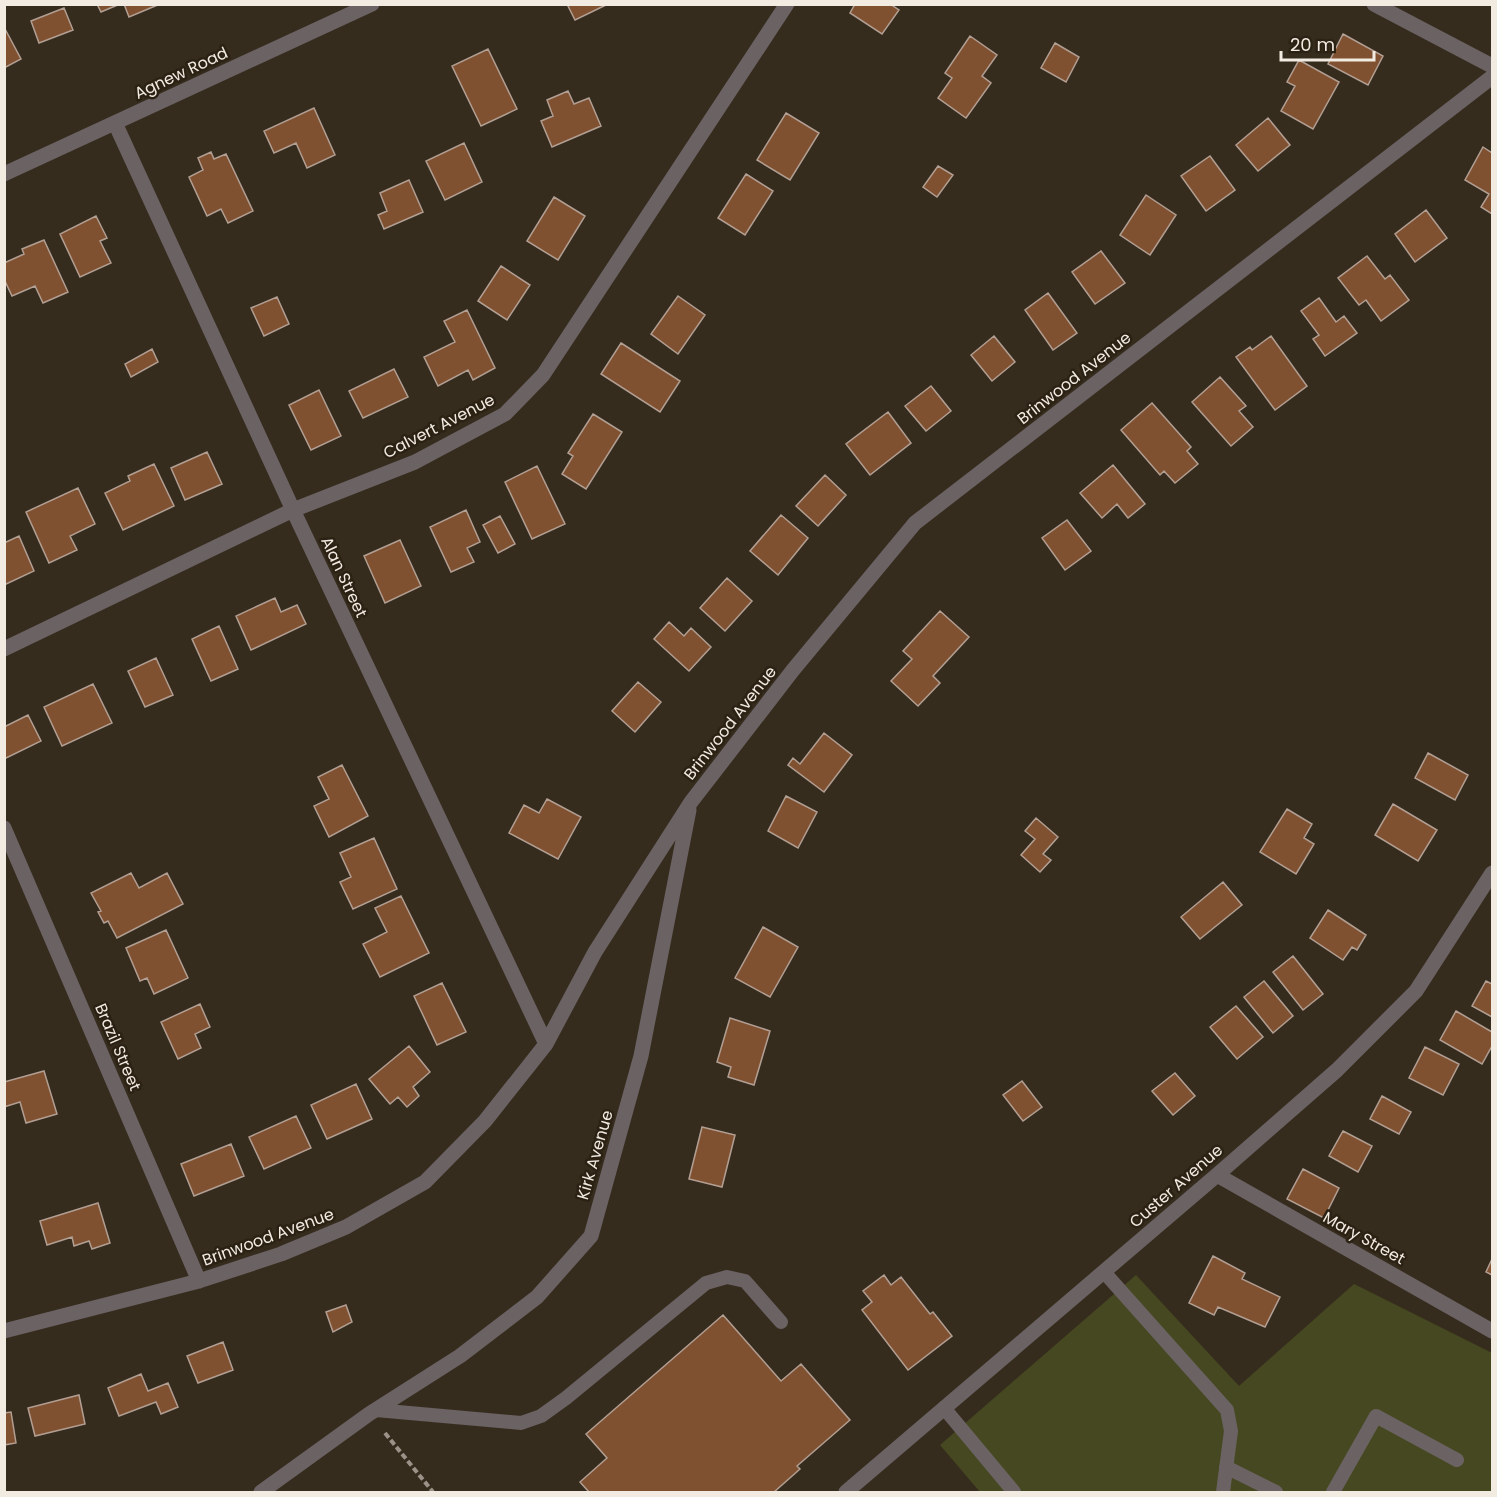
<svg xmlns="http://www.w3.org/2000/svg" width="1497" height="1497" font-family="Poppins,sans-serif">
<rect width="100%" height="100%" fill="#362c1e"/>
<path fill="#464821" d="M1136 1275 1239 1386 1354 1284 1492 1353V1492H980L940 1445Z"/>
<path fill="#805131" stroke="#b29f93" stroke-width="1.5" d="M97 4H120L101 12Z
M124 4H160L129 17Z
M567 4H608L575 20Z
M855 4H890L899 10 882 34 850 13Z
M64 8 73 30 39 43 31 21Z
M4 27 21 59 4 68Z
M1343 34 1383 56 1368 85 1328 64Z
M970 36 997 55 982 76 991 83 966 118 938 98 952 78 945 73Z
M1055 43 1079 57 1066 82 1041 68Z
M488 49 517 109 481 126 452 66Z
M1299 60 1339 82 1313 129 1281 111 1295 86 1287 82Z
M568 91 574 104 589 98 601 126 552 147 541 121 553 116 547 100Z
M314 108 335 155 307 168 296 143 274 153 264 131Z
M786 113 819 133 790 180 757 160Z
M1268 118 1290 145 1258 171 1236 145Z
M464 143 482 182 445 200 426 161Z
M1483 147 1492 153V214L1481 207 1489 194 1465 180Z
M211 152 214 159 226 154 253 211 228 223 221 209 207 216 189 177 203 170 198 158Z
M1210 156 1235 190 1206 211 1181 176Z
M938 166 953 175 937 197 923 187Z
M746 174 773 191 745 235 718 218Z
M409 180 423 212 384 229 378 215 387 211 380 193Z
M1146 195 1176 215 1150 255 1120 235Z
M554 197 585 216 558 260 527 241Z
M1426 210 1447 238 1415 262 1395 234Z
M96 216 107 238 100 241 111 263 80 277 60 234Z
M44 240 68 292 43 303 35 286 12 296 4 279V263L24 254 22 249Z
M1101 251 1125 283 1095 304 1072 272Z
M1367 256 1385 279 1390 275 1409 300 1381 321 1366 300 1359 305 1338 278Z
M501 266 530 285 507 320 478 301Z
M1048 293 1077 333 1053 350 1025 310Z
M678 296 705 315 678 354 651 334Z
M277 297 289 324 264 336 251 308Z
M1319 298 1336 322 1344 316 1357 333 1325 356 1313 339 1319 335 1301 311Z
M467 310 495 368 473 380 468 370 438 386 424 357 455 342 444 321Z
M994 336 1015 362 992 381 971 355Z
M1271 336 1307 386 1275 410 1236 357 1250 347 1252 350Z
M621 343 680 381 660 412 601 374Z
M152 349 158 362 131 377 125 364Z
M394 369 408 397 363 418 349 391Z
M1220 377 1246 406 1239 411 1253 427 1231 446 1192 402Z
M931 386 951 411 926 431 905 406Z
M319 390 341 436 311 450 289 405Z
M1152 403 1191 447 1187 451 1198 464 1175 483 1164 471 1160 475 1121 430Z
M888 412 911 443 870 475 846 444Z
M593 414 622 432 586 489 562 474 573 456 568 453Z
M207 452 222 484 185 500 171 468Z
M154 464 174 506 123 530 105 493 130 481 128 476Z
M1113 465 1145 504 1128 518 1117 504 1102 518 1080 493Z
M537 466 565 524 532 539 505 482Z
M825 475 846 495 818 526 796 506Z
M78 488 95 524 70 536 77 550 49 563 26 512Z
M466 510 480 542 467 548 474 562 451 572 430 527Z
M781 515 808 538 778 575 750 551Z
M500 516 515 544 498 553 483 525Z
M1067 520 1091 551 1065 570 1042 538Z
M19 536 34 571 4 585V543Z
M400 540 421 586 385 603 364 556Z
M727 578 752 601 725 631 700 608Z
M275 598 281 612 297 605 306 624 251 650 236 616Z
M940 611 969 637 933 676 940 683 918 706 891 681 912 659 903 651Z
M669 622 684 636 691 628 711 647 689 671 654 639Z
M219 626 238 669 211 681 192 639Z
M156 658 173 695 145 707 128 671Z
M638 682 661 702 635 732 612 711Z
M93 684 112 723 62 746 44 707Z
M28 715 41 741 4 759V727Z
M824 733 852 755 824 792 788 765 793 758 800 764Z
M1428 753 1468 775 1455 800 1415 778Z
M342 765 368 816 329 837 314 806 329 799 318 777Z
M786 796 817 812 798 848 768 831Z
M547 799 581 817 558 859 509 833 524 805 539 813Z
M1393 804 1437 830 1418 861 1375 835Z
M1287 809 1312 824 1304 838 1314 844 1296 874 1260 852Z
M1036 818 1058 837 1043 854 1051 860 1040 872 1021 855 1035 839 1025 831Z
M374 838 397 889 353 909 340 882 351 877 340 853Z
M131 873 139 888 167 873 183 904 117 938 108 921 104 923 98 912 101 911 91 893Z
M1223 882 1242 905 1200 939 1181 917Z
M401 896 429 953 380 977 363 944 387 932 375 908Z
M1328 910 1366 935 1357 950 1352 947 1343 960 1310 938Z
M763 927 798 947 770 997 735 978Z
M166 930 188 978 154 994 147 978 140 981 126 948Z
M1293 956 1323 994 1303 1010 1273 972Z
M1264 981 1293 1016 1273 1033 1244 997Z
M1486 981 1492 984V1017L1472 1006Z
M442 983 466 1032 437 1045 414 996Z
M200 1004 210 1027 195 1034 201 1048 178 1059 161 1022Z
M1236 1006 1263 1037 1237 1059 1210 1027Z
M1456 1011 1492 1032V1046L1482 1064 1440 1040Z
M730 1018 770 1031 754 1085 728 1077 731 1067 717 1062Z
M409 1046 430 1072 413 1087 419 1096 407 1107 398 1097 390 1104 369 1079Z
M1425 1047 1459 1064 1443 1095 1409 1078Z
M44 1071 57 1114 26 1123 20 1102 4 1107V1082Z
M1175 1073 1195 1096 1173 1115 1152 1091Z
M1022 1081 1042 1107 1023 1121 1003 1095Z
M356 1084 372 1119 327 1139 311 1105Z
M1382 1096 1411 1112 1399 1134 1370 1119Z
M296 1116 311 1148 264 1169 249 1137Z
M702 1127 735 1135 722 1187 689 1179Z
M1343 1131 1372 1146 1358 1172 1329 1156Z
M231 1144 244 1176 194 1196 181 1164Z
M1303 1169 1339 1188 1324 1218 1287 1199Z
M98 1203 110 1243 92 1249 89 1241 74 1246 72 1237 47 1245 40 1221Z
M1213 1256 1245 1273 1242 1279 1280 1297 1265 1327 1218 1307 1214 1315 1189 1303Z
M1492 1259V1275L1486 1272Z
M884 1275 891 1285 901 1277 930 1314 933 1312 952 1336 908 1370 862 1310 872 1302 863 1291Z
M346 1305 352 1322 333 1332 326 1312Z
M723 1315 781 1381 801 1364 850 1420 797 1466 800 1469 774 1492H589L580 1482 607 1458 586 1434Z
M223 1342 233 1370 198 1383 187 1356Z
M141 1374 148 1391 168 1383 178 1407 161 1414 156 1402 119 1416 108 1388Z
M79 1395 85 1424 35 1436 28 1408Z
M11 1412 16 1443 4 1445V1413Z"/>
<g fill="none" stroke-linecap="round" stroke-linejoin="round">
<path stroke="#9b9388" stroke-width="4" stroke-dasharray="6 3" stroke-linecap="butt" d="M385 1433 433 1492"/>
<path stroke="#6b6264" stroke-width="14" d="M1104 1272 1227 1410 1231 1431 1223 1492
M944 1408 1014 1492
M376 1410 521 1423 541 1416 566 1398 706 1283 727 1277 745 1281 781 1322
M1226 1467 1276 1492
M1333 1492 1376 1416 1457 1460"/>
<path stroke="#6b6264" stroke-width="15" d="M115 123 293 510 546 1044
M4 649 293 510 415 462 505 414 543 375 787 4
M4 828 199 1281
M1217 1175 1492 1331
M4 1331 199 1281 281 1254 346 1227 425 1182 485 1121 546 1044 595 952 691 802 793 670 915 523 1492 77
M261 1492 369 1414 460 1356 537 1297 591 1236 641 1056 689 810
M846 1492 1217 1175 1337 1070 1416 991 1492 873"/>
<path stroke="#6b6264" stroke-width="15" d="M1374 4 1492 66
M4 174 372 4"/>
</g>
<g text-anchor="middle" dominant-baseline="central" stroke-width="5" stroke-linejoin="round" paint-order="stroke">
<g font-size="16" fill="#f2ebe2" stroke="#2c2214">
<text transform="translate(181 73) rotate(-25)">Agnew Road</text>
<text transform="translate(1074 378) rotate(-38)">Brinwood Avenue</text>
<text transform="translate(439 426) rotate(-27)">Calvert Avenue</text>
<text transform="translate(344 577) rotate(65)">Alan Street</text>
<text transform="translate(730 723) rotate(-52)">Brinwood Avenue</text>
<text transform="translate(118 1047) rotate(67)">Brazil Street</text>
<text transform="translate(595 1155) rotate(-74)">Kirk Avenue</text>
<text transform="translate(1176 1186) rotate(-41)">Custer Avenue</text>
<text transform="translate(268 1237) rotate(-20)">Brinwood Avenue</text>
<text transform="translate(1364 1238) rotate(29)">Mary Street</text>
</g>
</g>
<rect width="1497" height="1497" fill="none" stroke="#f2ebe2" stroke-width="12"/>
<path d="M1281 51v9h93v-9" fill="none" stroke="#f2ebe2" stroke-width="3"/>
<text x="1290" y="51" font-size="18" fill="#f2ebe2" stroke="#2c2214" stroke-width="4.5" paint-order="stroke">20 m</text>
</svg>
